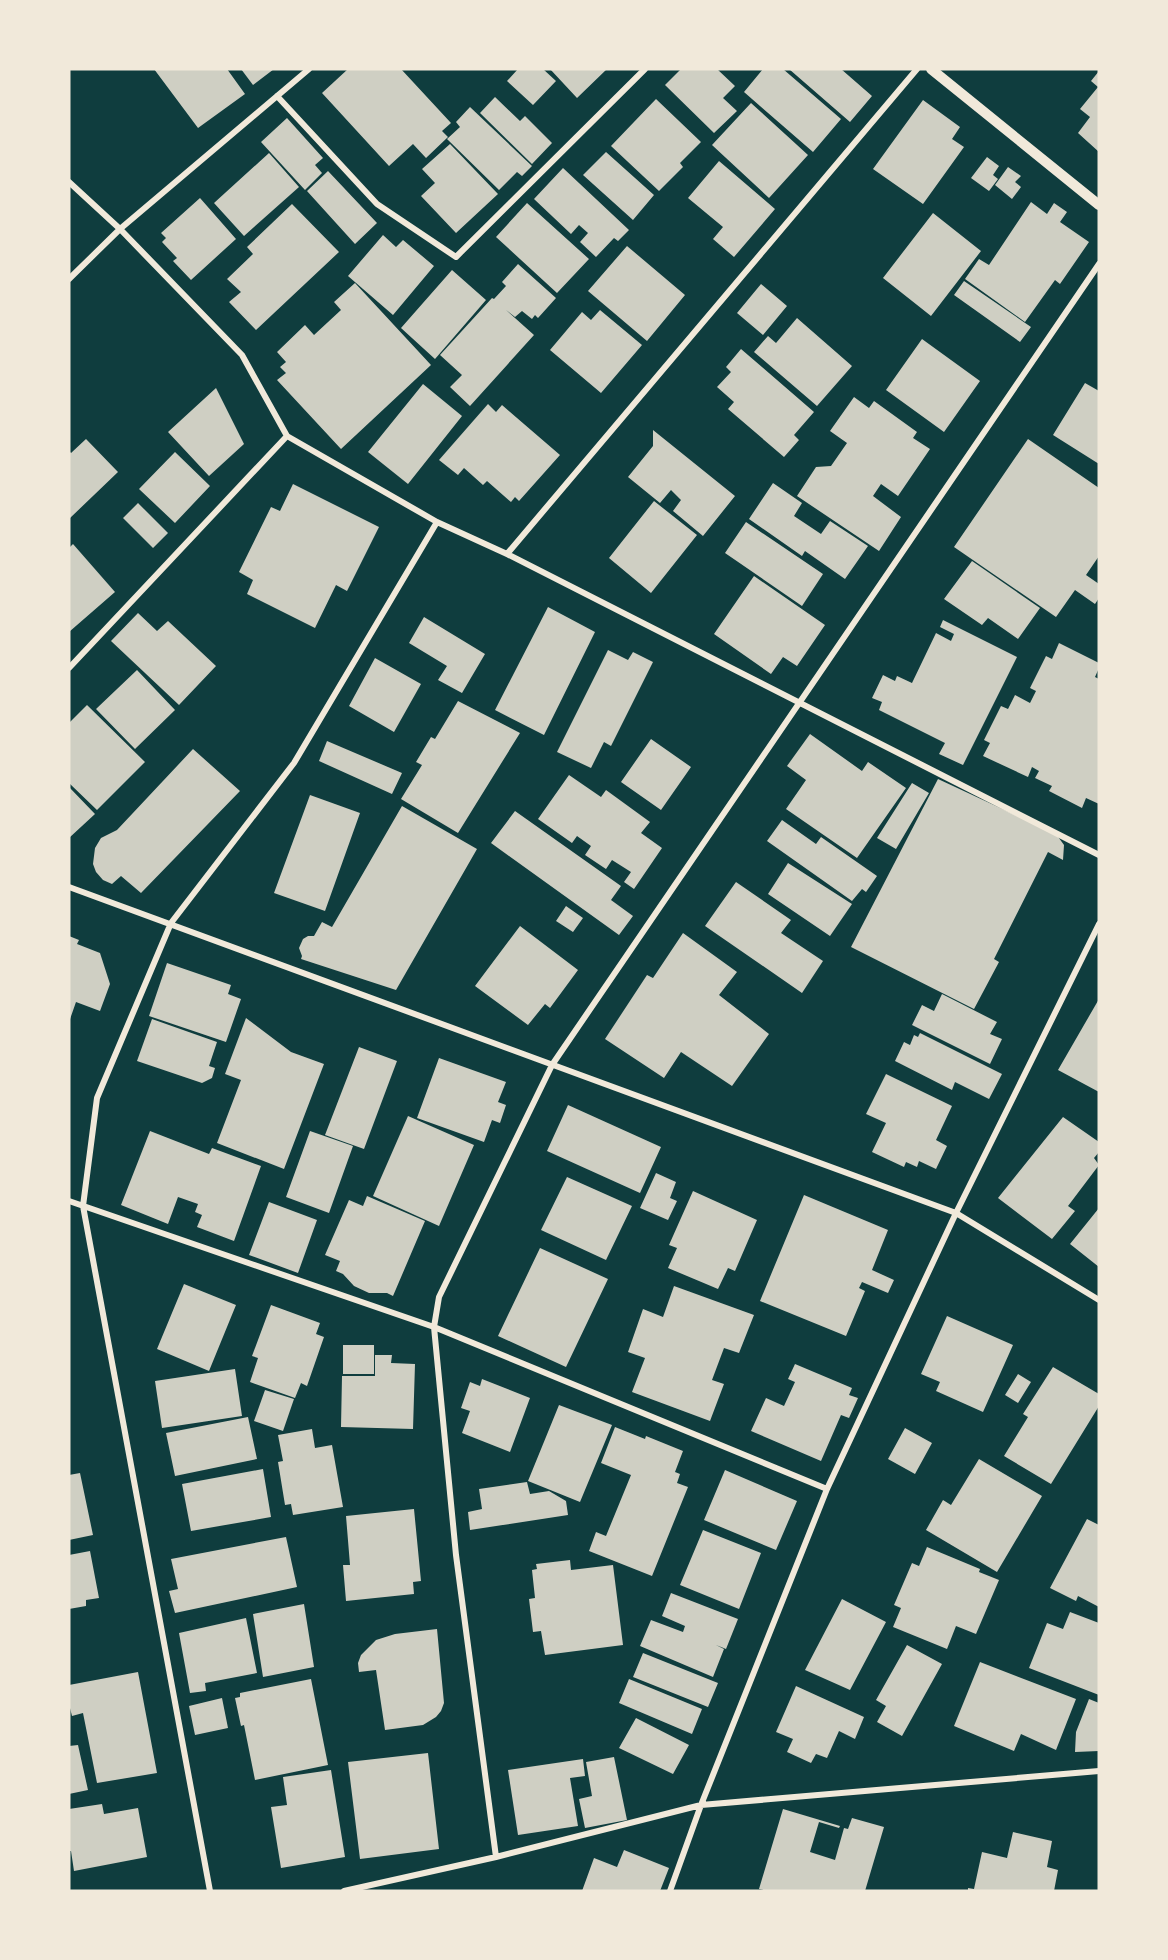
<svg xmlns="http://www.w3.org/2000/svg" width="1168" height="1960" font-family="'Public Sans',sans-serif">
<rect width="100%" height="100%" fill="#0f3d3e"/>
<path fill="#cfcfc3" d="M154 69H227L245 94 198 128Z
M241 69H274L253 85Z
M348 69H401L451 123 442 131 448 137 426 158 413 144 389 166 322 93Z
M518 69H543L556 81 533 105 507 81Z
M550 69H607L577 98Z
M681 69H717L735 86 723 98 737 111 714 133 665 85Z
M763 69H783L841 119 813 152 744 92Z
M789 69H841L872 96 850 122Z
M1099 71V152L1078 133 1090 117 1080 109 1098 87 1091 81Z
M495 97 520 121 525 116 552 143 532 164 480 113Z
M656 99 701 142 680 163 683 167 659 191 611 146Z
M923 100 960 127 952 139 964 147 923 204 873 169Z
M751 103 808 155 769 198 712 145Z
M470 107 532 166 522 176 517 172 499 190 447 139 460 127 456 122Z
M287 118 323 158 315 165 322 173 305 190 261 142Z
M450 144 498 194 456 233 421 196 435 183 422 169Z
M606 152 654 195 633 220 583 175Z
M269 153 299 187 244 236 214 203Z
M987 157 999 166 993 175 998 179 989 191 971 178Z
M719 161 775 209 734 257 713 239 723 227 688 198Z
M1008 167 1021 176 1015 182 1021 187 1012 199 995 185Z
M563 168 629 230 618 241 614 238 596 257 580 242 588 233 579 225 571 234 534 199Z
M328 171 377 223 355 244 307 191Z
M200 198 236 239 191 280 173 261 177 258 162 242 166 238 161 233Z
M1031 202 1047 214 1054 203 1067 212 1060 222 1089 242 1060 284 1055 280 1025 322 965 279 979 259 989 265Z
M527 203 589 259 557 293 496 237Z
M292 204 339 252 256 330 229 302 241 292 227 279 253 254 247 247Z
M933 213 981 251 931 316 883 278Z
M383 235 396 247 403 240 434 266 393 315 348 276Z
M627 246 685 295 647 341 588 291Z
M518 264 556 298 538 318 535 315 532 319 522 311 515 317 506 310 534 335 470 406 450 387 462 375 440 355 492 298 494 299 506 286 502 282Z
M452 270 486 300 435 359 401 328Z
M964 281 1031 327 1020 342 954 295Z
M355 283 431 365 341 449 277 380 286 373 280 367 286 362 277 352 305 325 314 335 341 310 334 302Z
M761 284 787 306 763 335 737 313Z
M600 310 642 345 601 393 550 350 582 312 591 320Z
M797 318 852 366 817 406 754 352 768 336 776 343Z
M922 339 980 381 944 432 886 390Z
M741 349 814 412 794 435 799 440 784 457 728 409 734 402 717 387 731 372 726 367Z
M1085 383 1099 391V464L1053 435Z
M423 384 462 416 408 484 368 452Z
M216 388 244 444 209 476 168 432Z
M854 397 869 408 874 401 917 432 913 438 930 449 898 496 881 484 873 496 901 517 879 551 797 496 816 467 831 466 847 443 830 431Z
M488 404 496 412 502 405 560 455 519 501 515 497 511 502 487 481 483 485 464 468 458 475 439 460Z
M653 430 735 496 703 536 673 511 681 500 671 490 660 503 628 477 653 446Z
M86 439 118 472 69 519V451L71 453Z
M1028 439 1099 488V556L1086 575 1099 584V598L1095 604 1075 590 1056 617 954 547Z
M175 452 210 486 175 523 139 489Z
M773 483 802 503 794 516 821 534 830 521 868 546 845 579 805 551 802 556 749 519Z
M293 484 379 527 347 591 336 585 315 628 247 594 253 580 239 572 271 507 280 511Z
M654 501 697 535 651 593 609 558Z
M138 503 168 533 153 548 123 518Z
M746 522 823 574 802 606 725 553Z
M73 544 115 592 69 632V548Z
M972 561 1040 608 1018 639 988 618 982 625 944 599Z
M754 576 825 625 797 666 783 657 771 674 714 634Z
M548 607 595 632 544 735 495 710Z
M138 613 157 631 168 621 216 666 179 705 111 641Z
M424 617 485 654 462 693 438 680 447 666 409 643Z
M943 620 1017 657 963 765 939 754 945 743 879 710 882 702 872 698 883 675 895 681 897 676 912 683 936 633 951 641 954 634 940 627Z
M1059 643 1099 663V668L1095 677 1099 679V804L1086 798 1082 808 1049 791 1052 786 1035 778 1039 771 1032 767 1028 777 983 756 990 743 984 740 1001 706 1008 709 1015 695 1030 703 1036 691 1030 688 1046 656 1052 659Z
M608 650 628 660 633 652 653 662 611 746 604 742 591 768 557 752Z
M375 658 421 684 394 732 349 706Z
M137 670 175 710 135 749 96 709Z
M458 701 520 733 458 833 401 799 422 765 416 762 431 737 435 739Z
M87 705 145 762 97 810 69 783V723Z
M810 734 862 771 868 762 906 788 857 858 786 809 806 780 787 766Z
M651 739 691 767 661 810 621 782Z
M327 741 402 773 392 794 319 761Z
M193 749 240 791 141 893 121 876 112 884 103 880 96 872 93 864 95 848 101 838 117 830Z
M569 775 601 797 606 790 650 822 641 833 662 848 634 889 624 882 631 872 612 860 606 869 585 855 591 846 577 836 572 843 538 819Z
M938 779 1056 834 1064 845 1063 860 1048 852 994 959 999 962 974 1009 851 947Z
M912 783 929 793 896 849 877 838Z
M69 787 95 814 69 838Z
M310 795 360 813 325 911 274 893Z
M402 806 477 849 396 990 301 959 302 956 299 948 303 939 308 936H314L322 922 332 927Z
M515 811 621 886 611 900 633 916 619 935 491 843Z
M782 820 816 844 821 837 877 876 866 892 862 889 852 901 767 841Z
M788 863 852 904 830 936 768 894Z
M736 882 791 920 781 933 823 961 802 993 705 926Z
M566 906 583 918 573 932 556 921Z
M520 926 578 970 550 1008 545 1004 528 1025 475 986Z
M683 933 737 972 719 995 769 1034 732 1086 681 1052 664 1078 605 1039 647 975 653 978Z
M69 936 79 940 77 944 100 953 110 984 100 1011 76 1002 69 1022Z
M167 963 231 985 228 994 241 999 226 1042 149 1016Z
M942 994 997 1022 990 1034 1002 1039 990 1064 912 1025 922 1005 934 1011Z
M1099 999V1092L1058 1070Z
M246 1018 291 1052 324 1064 284 1169 217 1143 241 1080 225 1074Z
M152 1019 217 1042 209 1066 215 1068 212 1078 202 1083 137 1061Z
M920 1033 1002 1074 989 1099 955 1082 952 1090 895 1061 904 1042 910 1045 914 1035 918 1037Z
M359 1047 397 1061 364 1149 325 1135Z
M439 1058 506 1082 498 1102 506 1105 500 1123 492 1120 484 1142 417 1118Z
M886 1074 952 1106 936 1140 947 1146 936 1169 919 1161 917 1167 906 1162 904 1167 872 1152 886 1123 866 1114Z
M568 1105 661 1147 640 1193 547 1151Z
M408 1116 474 1145 439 1226 373 1196Z
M1063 1117 1099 1142V1152L1094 1158 1099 1165 1068 1206 1075 1211 1052 1239 998 1198Z
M150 1131 209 1154 212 1148 261 1166 234 1241 197 1227 202 1215 195 1212 198 1204 178 1197 168 1224 121 1205Z
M310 1131 353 1146 329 1213 286 1197Z
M656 1173 676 1182 670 1198 677 1201 668 1220 640 1208Z
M567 1177 632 1206 606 1260 541 1230Z
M693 1191 757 1220 735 1271 728 1268 718 1289 668 1268 677 1248 669 1245Z
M804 1195 888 1230 872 1270 894 1280 888 1293 862 1282 859 1288 865 1291 846 1336 760 1301Z
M367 1196 425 1221 393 1296 387 1293H369L354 1286 343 1274 336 1271 340 1261 325 1255 349 1200 363 1206Z
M269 1202 317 1220 298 1273 249 1255Z
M1099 1208V1267L1070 1244Z
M540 1248 608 1279 566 1367 498 1336Z
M184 1284 236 1305 209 1371 157 1349Z
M674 1286 754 1315 739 1353 724 1348 712 1380 724 1384 710 1421 632 1392 645 1358 628 1352 643 1309 663 1317Z
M271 1305 320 1323 316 1334 324 1337 307 1386 301 1383 295 1398 250 1382 258 1358 252 1356Z
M947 1316 1013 1345 983 1412 936 1391 940 1382 921 1374Z
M343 1345H374V1374H343Z
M375 1355H392L391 1363 415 1364 413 1429 341 1427 342 1376H375Z
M795 1364 852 1388 849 1395 858 1398 849 1418 841 1415 821 1461 751 1431 766 1398 784 1406 795 1382 788 1379Z
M1053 1367 1099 1394V1406L1051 1484 1004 1456 1028 1417 1023 1414Z
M235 1369 242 1416 162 1428 155 1381Z
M1018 1374 1031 1382 1018 1403 1005 1395Z
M482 1379 530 1398 510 1452 462 1433 470 1411 461 1408 470 1382 480 1386Z
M265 1390 294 1399 283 1431 254 1421Z
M559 1405 612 1425 580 1502 528 1481Z
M248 1417 257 1459 175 1476 166 1433Z
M615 1427 645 1439 646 1436 683 1451 675 1472 680 1474 677 1483 688 1487 652 1576 589 1551 596 1532 606 1536 631 1475 601 1463Z
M905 1428 932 1443 915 1474 888 1459Z
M312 1429 315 1448 332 1445 343 1507 293 1515 291 1504 285 1505 278 1462 283 1461 278 1435Z
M979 1459 1042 1496 997 1572 926 1530 943 1500 951 1505Z
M263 1469 271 1517 191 1531 182 1484Z
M725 1470 797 1501 776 1550 704 1520Z
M80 1473 93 1535 69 1540V1475Z
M527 1482 530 1494 549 1491 566 1501 568 1515 470 1530 468 1512 482 1509 479 1489Z
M414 1509 421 1581 413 1582 414 1594 346 1601 343 1565H350L346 1516Z
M1087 1519 1099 1525V1607L1078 1596 1076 1601 1050 1588Z
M703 1530 761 1553 739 1609 680 1585Z
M286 1537 297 1587 175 1613 169 1591 178 1589 171 1559Z
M927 1547 980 1569 979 1572 999 1580 976 1634 956 1626 947 1649 893 1627 901 1608 894 1605 912 1563 919 1566Z
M90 1551 99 1598 86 1600V1606L69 1609V1555Z
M570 1560 571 1570 613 1565 623 1645 545 1655 541 1631 533 1632 529 1599 535 1598 532 1570 537 1569 536 1564Z
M671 1593 738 1619 726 1649 716 1645 724 1649 713 1677 640 1646 651 1620 683 1632 685 1626 662 1616Z
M842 1599 886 1622 850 1690 805 1670Z
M304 1604 314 1667 263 1677 253 1614Z
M1070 1612 1099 1623V1695L1029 1668 1047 1623 1063 1629Z
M246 1618 257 1673 205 1683 206 1691 190 1693 179 1633Z
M437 1629 444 1703 441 1711 436 1717 423 1725 385 1730 376 1670 359 1672 358 1663 361 1655 376 1640 395 1634Z
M907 1645 942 1664 902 1736 877 1722 886 1706 876 1700Z
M643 1653 718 1683 708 1707 633 1677Z
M980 1662 1076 1699 1056 1750 1021 1734 1014 1751 954 1726Z
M138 1672 157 1773 97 1783 83 1713 72 1716 69 1704V1685Z
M311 1679 328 1765 255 1780 244 1725 241 1726 235 1698 240 1697V1693Z
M629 1679 702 1709 692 1734 619 1703Z
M796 1686 864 1717 855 1739 839 1731 827 1758 816 1754 811 1763 787 1752 793 1739 776 1732Z
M222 1698 228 1728 195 1735 189 1706Z
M1089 1699 1099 1703V1751L1075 1752 1076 1732Z
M636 1718 689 1745 673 1774 619 1748Z
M78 1745 88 1790 69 1794V1746Z
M428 1753 439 1849 360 1859 348 1762Z
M614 1757 627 1820 585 1828 579 1799 592 1796 586 1762Z
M583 1759 585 1776 570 1778 578 1826 518 1835 508 1770Z
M331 1770 345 1857 281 1868 271 1807 287 1805 283 1777Z
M102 1804 104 1814 138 1808 147 1857 74 1871 71 1851H69V1809Z
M783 1809 840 1826 839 1828 819 1822 810 1852 835 1860 844 1828 848 1829 852 1818 884 1827 865 1891H768L759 1889Z
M1013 1832 1052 1841 1047 1867 1058 1870 1054 1891H968V1888L974 1889 982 1852 1007 1858Z
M624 1850 669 1868 660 1891H582L594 1858 617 1867Z"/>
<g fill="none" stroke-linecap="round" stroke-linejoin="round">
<path stroke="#f1e9da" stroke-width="6" d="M277 96 377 204 456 257 645 69
M69 182 120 229 242 355 287 436 437 522 507 554 1099 855
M69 279 120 229 309 69
M507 554 917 69
M69 668 287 436
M69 887 956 1213 1099 1300
M69 1201 434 1327 827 1489
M496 1857 456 1555 434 1327 439 1297 552 1065 1099 264
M210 1891 83 1206 97 1098 171 923 294 763 437 522
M344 1891 496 1857 701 1805 1099 1771
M670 1891 701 1805 827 1489 956 1213 1099 924"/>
<path stroke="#f1e9da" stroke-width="10" d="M931 69 1099 205"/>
</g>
<rect width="1168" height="1960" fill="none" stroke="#f1e9da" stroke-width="141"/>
</svg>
